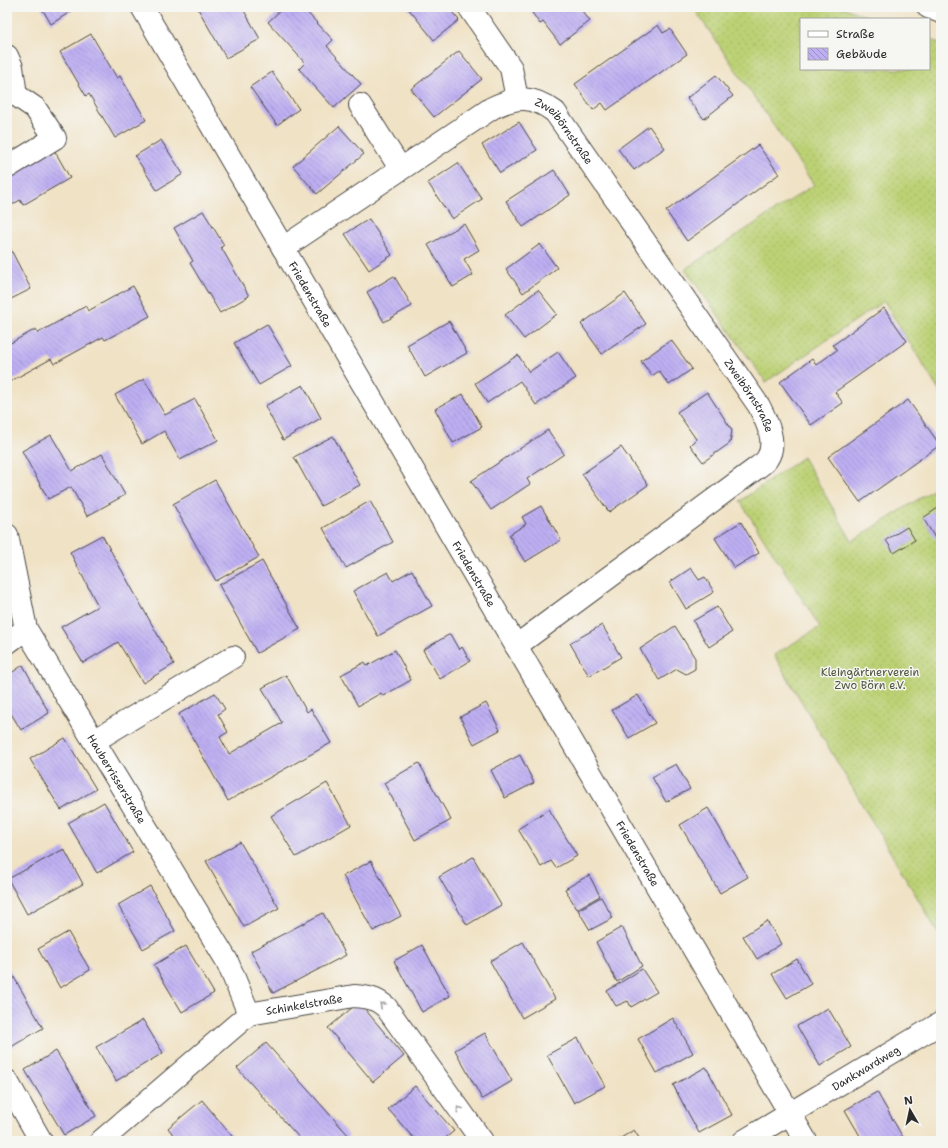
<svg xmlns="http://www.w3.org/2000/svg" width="948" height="1148" font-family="'Shantell Sans',sans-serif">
<defs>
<pattern id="grass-dots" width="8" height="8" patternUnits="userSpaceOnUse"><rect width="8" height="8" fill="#bcd175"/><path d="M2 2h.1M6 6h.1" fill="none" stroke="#a2b465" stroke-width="1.8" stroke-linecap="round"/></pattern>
<pattern id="building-back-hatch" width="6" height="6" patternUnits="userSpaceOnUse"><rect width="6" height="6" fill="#beaff3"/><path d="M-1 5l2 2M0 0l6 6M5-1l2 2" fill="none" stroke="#9b8fc5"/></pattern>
</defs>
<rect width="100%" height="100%" fill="#f6f6f2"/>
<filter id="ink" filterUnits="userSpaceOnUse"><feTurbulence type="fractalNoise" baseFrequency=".025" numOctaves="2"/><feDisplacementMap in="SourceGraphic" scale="8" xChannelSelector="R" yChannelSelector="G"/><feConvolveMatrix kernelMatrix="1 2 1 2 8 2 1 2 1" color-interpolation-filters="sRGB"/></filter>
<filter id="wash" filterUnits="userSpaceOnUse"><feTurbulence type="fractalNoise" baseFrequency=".012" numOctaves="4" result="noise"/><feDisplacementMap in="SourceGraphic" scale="16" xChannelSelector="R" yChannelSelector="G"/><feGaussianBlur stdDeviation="0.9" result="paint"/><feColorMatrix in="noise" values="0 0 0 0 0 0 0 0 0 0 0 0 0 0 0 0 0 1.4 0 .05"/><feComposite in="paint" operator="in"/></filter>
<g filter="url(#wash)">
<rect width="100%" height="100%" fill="#f0e2c5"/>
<path fill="url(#grass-dots)" stroke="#747e50" d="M693 7H842L875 19H801V69H929V39L941 44V394L884 301 766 382 685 269 814 185Z
M803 457 852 541 941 485V938L774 655 820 627 740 501Z"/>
<g id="blocks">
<path fill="url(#building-back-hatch)" d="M41 7H78L51 24Z
M197 7H242L260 39 226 58Z
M284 7H302L333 40 327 46 361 84 334 108 299 69 305 63 268 22Z
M407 7H448L459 20 434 40Z
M528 7H579L590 21 560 44 543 22 540 24Z
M658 25 663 33 670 29 687 54 607 110 602 103 593 110 575 84Z
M91 34 117 78 120 76 146 120 115 138 89 94 86 96 60 52Z
M459 51 482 79 434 117 411 89Z
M272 72 299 109 277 125 250 87Z
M716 75 733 96 704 119 687 98Z
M519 122 537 150 500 173 482 145Z
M339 126 364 154 317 194 293 166Z
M649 126 665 148 634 170 618 149Z
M161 140 183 174 157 190 135 156Z
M758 145 779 174 687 241 666 211Z
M53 148 70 178 23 205 20 200 7 208V175Z
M458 163 482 199 452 219 428 183Z
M554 170 570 195 523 227 506 201Z
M203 211 224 245 221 247 249 296 220 313 190 263 193 261 174 228Z
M369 219 392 255 369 270 345 234Z
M464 224 479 250 464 259 473 275 453 287 428 245Z
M7 242 31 289 7 301Z
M540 244 557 268 523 293 506 269Z
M394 276 412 306 384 322 367 292Z
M133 286 150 316 105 340 103 337 54 364 51 359 7 383V345L36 329 38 333 86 306 88 311Z
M538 290 557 314 524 339 505 315Z
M625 293 646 324 602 354 581 324Z
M884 308 907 341 835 392 843 403 811 425 780 382 812 359 816 365 837 350 833 345Z
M449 321 467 353 425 377 407 345Z
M267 324 292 366 259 385 234 343Z
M671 340 692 369 669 385 659 371 652 376 641 361Z
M558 352 576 378 536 405 520 381 487 403 475 383 518 355 529 372Z
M144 379 165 415 195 399 218 440 180 460 164 431 142 444 115 395Z
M303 385 321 418 283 440 265 406Z
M707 392 732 430 730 443 703 462 690 445 696 439 677 412Z
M463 394 482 427 453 443 435 409Z
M908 400 940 445 860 502 828 457Z
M548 430 564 454 527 479 530 484 491 510 471 481Z
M51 435 72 471 102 454 125 495 87 516 71 487 48 499 22 451Z
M333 436 360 485 321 506 294 457Z
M621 447 648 485 609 512 582 474Z
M215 480 259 557 216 581 173 504Z
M370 501 393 542 346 568 323 528Z
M541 506 561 540 525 562 509 535 526 524 522 517Z
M941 506V548L923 518Z
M741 522 759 553 734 568 715 538Z
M907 527 915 540 894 553 886 540Z
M102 535 174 664 143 683 118 642 83 663 61 627 98 606 70 552Z
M262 561 300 629 257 653 219 585Z
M691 568 699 580 705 577 714 592 686 609 670 582Z
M412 570 432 606 378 636 353 591 388 572 393 581Z
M717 607 732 632 709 647 693 621Z
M602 625 621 657 589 676 570 643Z
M675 626 695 658V669L686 674 677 669 659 680 640 649Z
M450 634 459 650 462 647 470 661 440 679 423 650Z
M395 650 411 680 383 696 381 693 358 706 341 675 365 662 367 666Z
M23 665 49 713 21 730 7 707V676Z
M286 675 307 712 311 709 331 743 228 801 179 714 215 693 225 709 218 714 228 732 220 737 229 754 282 723 262 688Z
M638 695 655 723 629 738 612 710Z
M486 703 500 730 474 744 460 717Z
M65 738 96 789 61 810 30 759Z
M520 755 534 783 505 798 491 770Z
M419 763 451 820 415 840 384 783Z
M676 764 690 789 666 802 652 777Z
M327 783 351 825 296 857 271 816Z
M104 802 133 852 97 873 68 823Z
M708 808 748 877 720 893 680 825Z
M549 809 577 856 556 868 551 861 541 867 518 829Z
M240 842 279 908 244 927 206 861Z
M64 849 83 884 27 914 8 879Z
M473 857 501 905 467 925 439 877Z
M371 861 401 916 373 931 343 876Z
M589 875 600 896 577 909 565 889Z
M150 886 175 931 143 949 118 905Z
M601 897 613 918 590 930 578 910Z
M323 913 346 955 273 993 251 951Z
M767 921 781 944 757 959 743 936Z
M622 927 642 966 617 982 596 942Z
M68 932 90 970 60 988 38 949Z
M523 942 555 999 522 1018 490 961Z
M422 945 450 996 422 1012 394 961Z
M186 946 214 993 182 1012 154 965Z
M797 959 811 984 787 998 772 974Z
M7 965 43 1028 11 1047 7 1040Z
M642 969 657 992 631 1007 628 1001 616 1006 607 991Z
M359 1002 404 1056 373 1082 328 1028Z
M828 1008 851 1047 820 1066 797 1026Z
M673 1018 693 1053 657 1073 638 1039Z
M143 1020 163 1053 116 1081 96 1047Z
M485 1033 512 1081 482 1099 455 1050Z
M578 1038 605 1086 574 1103 547 1055Z
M266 1043 349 1136 343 1141H302L237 1068Z
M56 1051 96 1116 64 1135 25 1070Z
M706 1067 732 1115 699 1133 673 1085Z
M415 1086 454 1131 442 1141H416L388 1109Z
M877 1092 905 1141H863L845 1110Z
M202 1100 236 1141H178L168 1128Z
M634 1130 641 1141H616Z"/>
</g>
</g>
<g filter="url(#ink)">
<use href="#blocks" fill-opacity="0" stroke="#494642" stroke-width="1"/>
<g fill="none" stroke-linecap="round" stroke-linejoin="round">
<g stroke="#494642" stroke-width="24">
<g id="minor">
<path id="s1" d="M142 7 806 1141"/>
<path d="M469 7 511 68 517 99"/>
<path d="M7 56 12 67 16 95 35 108 55 138 8 167 7 165"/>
<path d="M360 105 400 168"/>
<path id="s2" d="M283 248 492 108C517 96 532 95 555 112L759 406C766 420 778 443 767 459 765 462 761 465 758 467L516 646"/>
<path id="s3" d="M7 535 26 629 227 961 249 1014"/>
<path d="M7 643 26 629"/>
<path d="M94 741 233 657"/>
<path d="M7 1081 41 1141"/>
<path id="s4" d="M101 1141 249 1014 354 996C367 997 376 998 386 1007L482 1141"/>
<path id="s5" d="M744 1141 941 1023"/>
</g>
</g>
<g stroke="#494642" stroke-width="24">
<path id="highway" d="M928 7 941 12"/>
</g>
<use href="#minor" stroke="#fff" stroke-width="22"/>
<use href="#highway" stroke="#fff" stroke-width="22"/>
</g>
<defs><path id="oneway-chevron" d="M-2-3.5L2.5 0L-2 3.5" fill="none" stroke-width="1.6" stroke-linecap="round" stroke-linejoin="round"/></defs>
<g stroke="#a0a0a0">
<use href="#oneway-chevron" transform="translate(382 1005) rotate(-139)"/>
<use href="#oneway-chevron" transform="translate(459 1109) rotate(-126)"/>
</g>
</g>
<g text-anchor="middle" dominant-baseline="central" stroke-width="3" stroke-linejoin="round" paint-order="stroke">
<g font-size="11" fill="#2b2b2b" stroke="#f6f6f2">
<text stroke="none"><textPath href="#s2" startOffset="339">Zweibörnstraße</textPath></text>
<text stroke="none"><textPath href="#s1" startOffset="333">Friedenstraße</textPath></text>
<text stroke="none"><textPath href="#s2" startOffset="663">Zweibörnstraße</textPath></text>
<text stroke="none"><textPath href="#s1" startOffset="657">Friedenstraße</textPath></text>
<text stroke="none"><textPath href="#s3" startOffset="271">Hauberrisserstraße</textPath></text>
<text stroke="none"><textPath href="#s1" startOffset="981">Friedenstraße</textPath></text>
<text stroke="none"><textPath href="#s4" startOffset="251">Schinkelstraße</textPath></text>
<text stroke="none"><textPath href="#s5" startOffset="142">Dankwardweg</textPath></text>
</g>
<g font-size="11" fill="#4f543e" stroke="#f6f6f2">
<text x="870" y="672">Kleingärtnerverein<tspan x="870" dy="13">Zwo Börn e.V.</tspan></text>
</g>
</g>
<rect width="948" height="1148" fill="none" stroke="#f6f6f2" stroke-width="24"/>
<rect x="800" y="18" width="130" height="52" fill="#f6f6f2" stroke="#a5a5a2"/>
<rect x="808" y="31" width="20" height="6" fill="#ffffff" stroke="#a5a5a2"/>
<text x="836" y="38" font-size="12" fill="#2b2b2b">Straße</text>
<rect x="808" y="48" width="20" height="12" fill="url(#building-back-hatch)" stroke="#a5a5a2"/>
<text x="836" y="58" font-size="12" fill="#2b2b2b">Gebäude</text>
<g transform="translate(910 1110) rotate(351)" stroke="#f6f6f2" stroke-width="3" paint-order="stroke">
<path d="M0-3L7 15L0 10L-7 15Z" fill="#2b2b2b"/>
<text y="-6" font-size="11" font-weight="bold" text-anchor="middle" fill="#2b2b2b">N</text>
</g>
</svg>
